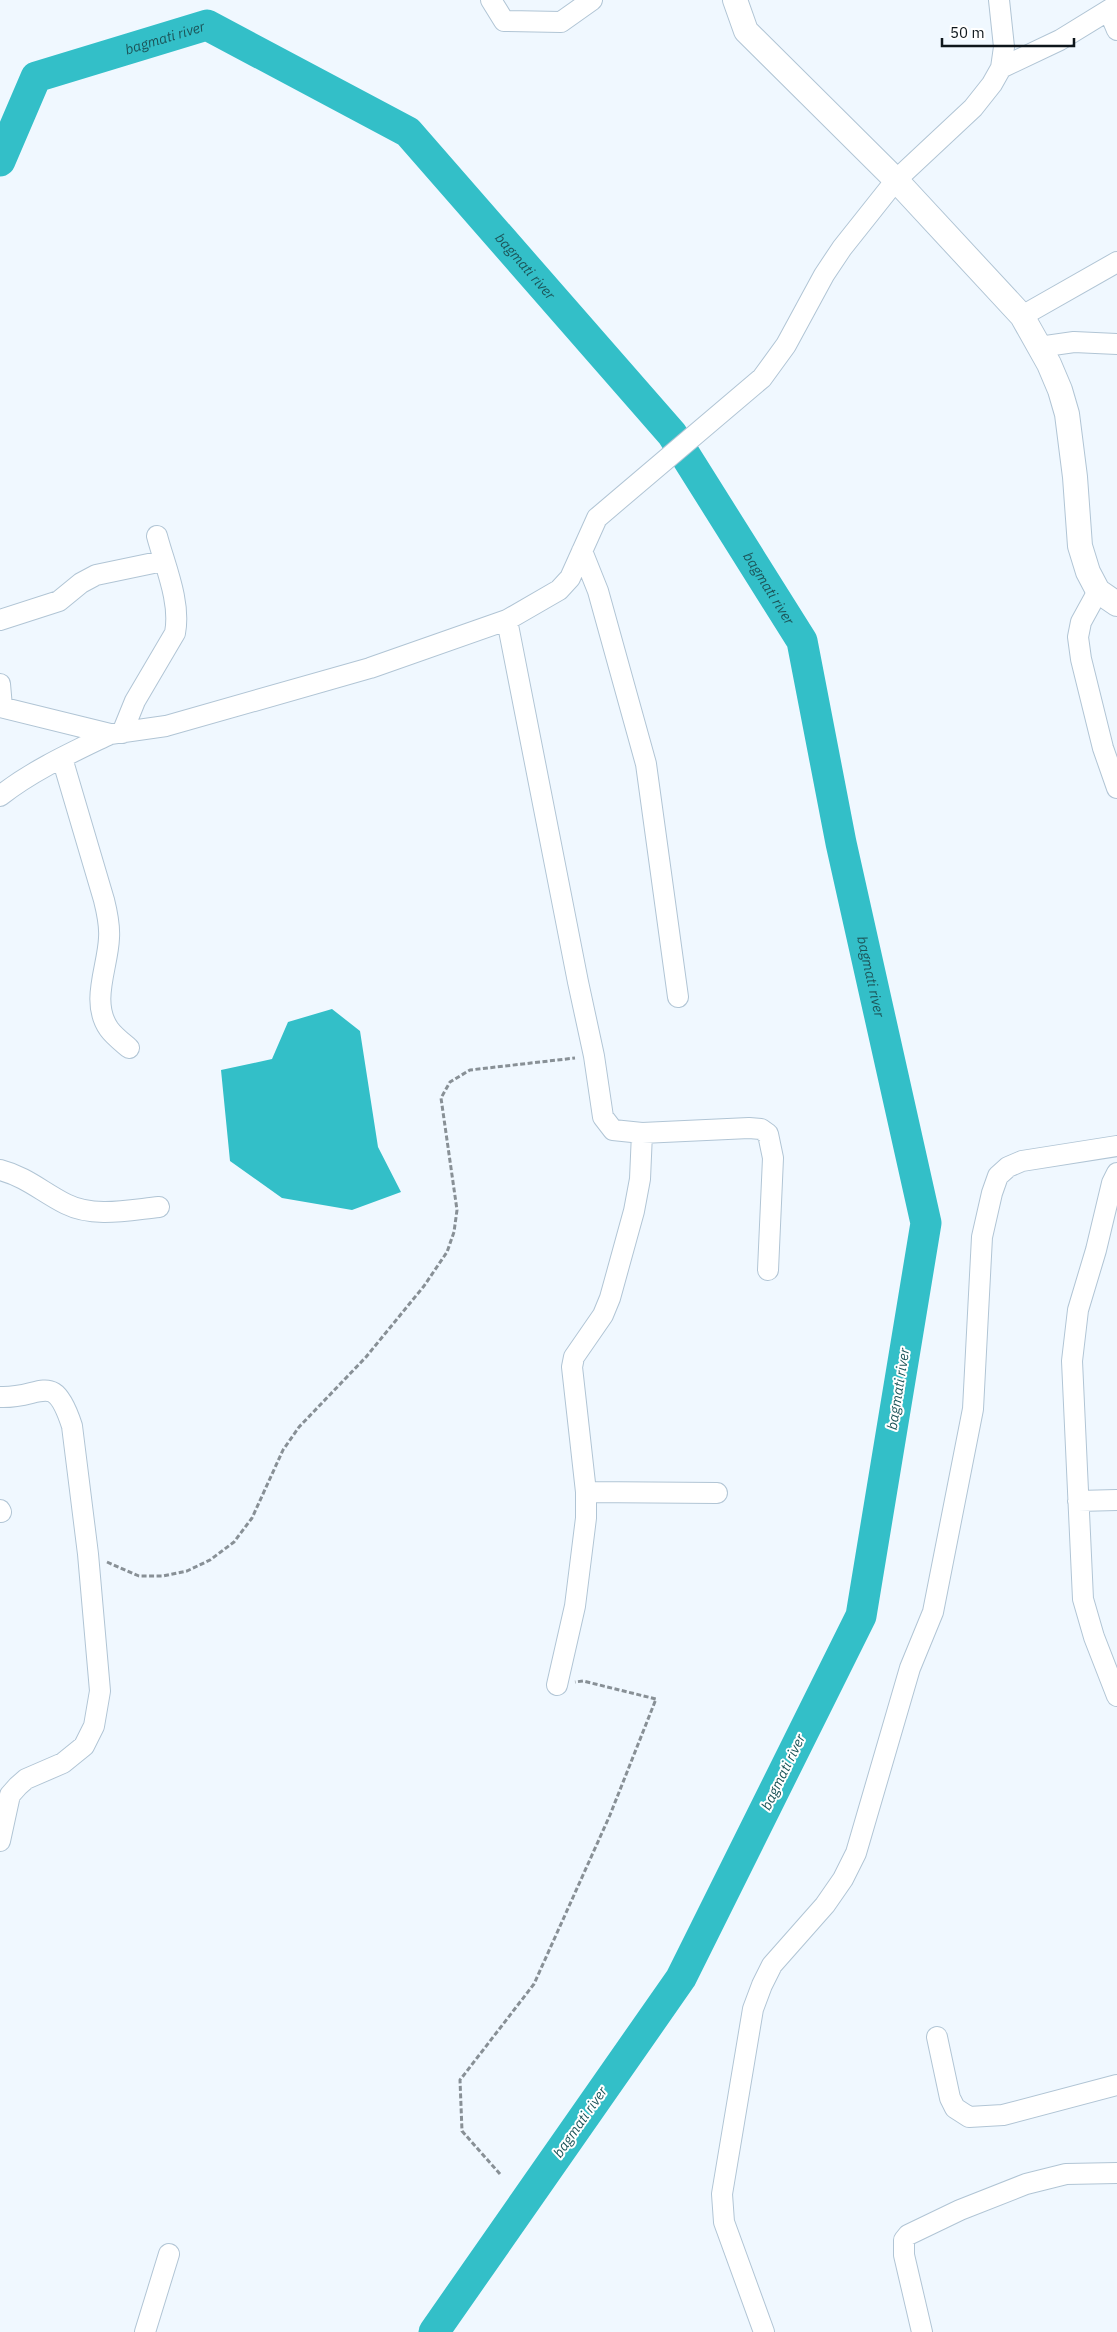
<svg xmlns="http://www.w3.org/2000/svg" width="1117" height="2332" font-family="'IBM Plex Sans',sans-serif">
<rect width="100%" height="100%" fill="#f0f8ff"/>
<path fill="#33bfc8" d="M332 1009 360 1031 378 1147 401 1192 352 1210 282 1198 230 1161 221 1070 272 1059 288 1022Z"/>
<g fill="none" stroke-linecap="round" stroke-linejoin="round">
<path stroke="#33bfc8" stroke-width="31" id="s1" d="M0 161 36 77 207 25 408 132 672 434 802 641 841 843 926 1223 861 1616 681 1978 434 2332"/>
<g stroke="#b1c5d5" stroke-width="22">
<path id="minor" d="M491 0 504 21 561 22 592 0
M1109 11 1117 30
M1001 68 1060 40 1117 5
M1022 316 1117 262
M1039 347 1074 342 1117 344
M582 551 598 591 646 764 678 997
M1098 591 1081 622 1078 637 1081 659 1103 748 1117 788
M0 620 59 601 81 583 96 575 163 561
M507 620 578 982 594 1056 603 1117 613 1130 642 1133 749 1128 761 1129 768 1134 773 1158 768 1270
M0 684 2 707
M0 707 110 734 166 726 370 668 507 620 559 590 570 578 597 518 762 378 786 345 824 275 842 248 896 180 973 108 992 84 1001 68 1004 47 999 0
M122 733 135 701 175 633C181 602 165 566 157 536
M62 758 104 900C107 912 110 925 109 938 108 967 90 1002 109 1029 114 1036 122 1042 129 1048
M0 796C33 770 73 752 110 734
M0 1170C27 1177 42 1192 66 1204 94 1218 129 1210 159 1207
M1117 1173 1112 1183 1096 1250 1078 1310 1072 1361 1083 1599 1094 1637 1117 1696
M0 1397C42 1399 53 1368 72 1426L88 1554 100 1691 94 1726 84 1746 63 1763 26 1779 18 1786 10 1795 0 1841
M586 1492 717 1493
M1078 1501 1117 1500
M0 1510 1 1512
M557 1685 575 1606 586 1518V1492L572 1367 574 1357 603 1315 610 1298 634 1211 640 1179 642 1133
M937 2037 950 2098 955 2108 969 2117 1003 2115 1117 2085
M145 2332 169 2254
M764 2332 724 2222 722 2194 753 2009 762 1985 772 1965 825 1905 843 1879 856 1853 910 1668 933 1612 973 1409 982 1237 992 1193 998 1176 1008 1167 1022 1161 1117 1146
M922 2332 904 2255V2240L908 2235 960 2210 1026 2184 1066 2174 1117 2173"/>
</g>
<g stroke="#b1c5d5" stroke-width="26">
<path id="tertiary" d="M735 0 746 31 896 180 1022 316 1049 364 1060 390 1067 414 1075 477 1080 546 1088 572 1098 591 1117 604"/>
</g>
<path stroke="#889096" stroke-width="3" stroke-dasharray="5 2.5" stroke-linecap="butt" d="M107 1562 139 1576H163L187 1571 210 1560 234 1542 252 1518 283 1450 299 1427 366 1357 424 1286 447 1252 454 1232 457 1210 441 1098 450 1082 470 1070 575 1058
M500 2174 462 2131 460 2080 534 1984 610 1815 656 1699 583 1681 575 1682"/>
<use href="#minor" stroke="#fff" stroke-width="20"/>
<use href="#tertiary" stroke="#fff" stroke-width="24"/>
</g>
<g text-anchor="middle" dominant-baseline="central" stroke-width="4" stroke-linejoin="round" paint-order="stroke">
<g font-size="14" font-style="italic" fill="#1c5458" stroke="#fff">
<text stroke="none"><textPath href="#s1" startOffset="226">bagmati river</textPath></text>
<text stroke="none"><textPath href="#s1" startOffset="676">bagmati river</textPath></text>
<text stroke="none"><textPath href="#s1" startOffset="1081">bagmati river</textPath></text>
<text stroke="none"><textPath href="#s1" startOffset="1486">bagmati river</textPath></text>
<text transform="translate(898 1389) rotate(-81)">bagmati river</text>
<text transform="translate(783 1772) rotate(-64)">bagmati river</text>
<text transform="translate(580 2122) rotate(-55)">bagmati river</text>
</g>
</g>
<path d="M942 38v8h132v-8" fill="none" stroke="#0e161b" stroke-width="2.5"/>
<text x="950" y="38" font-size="15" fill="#0e161b" stroke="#ffffff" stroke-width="4" paint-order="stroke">50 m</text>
</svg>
